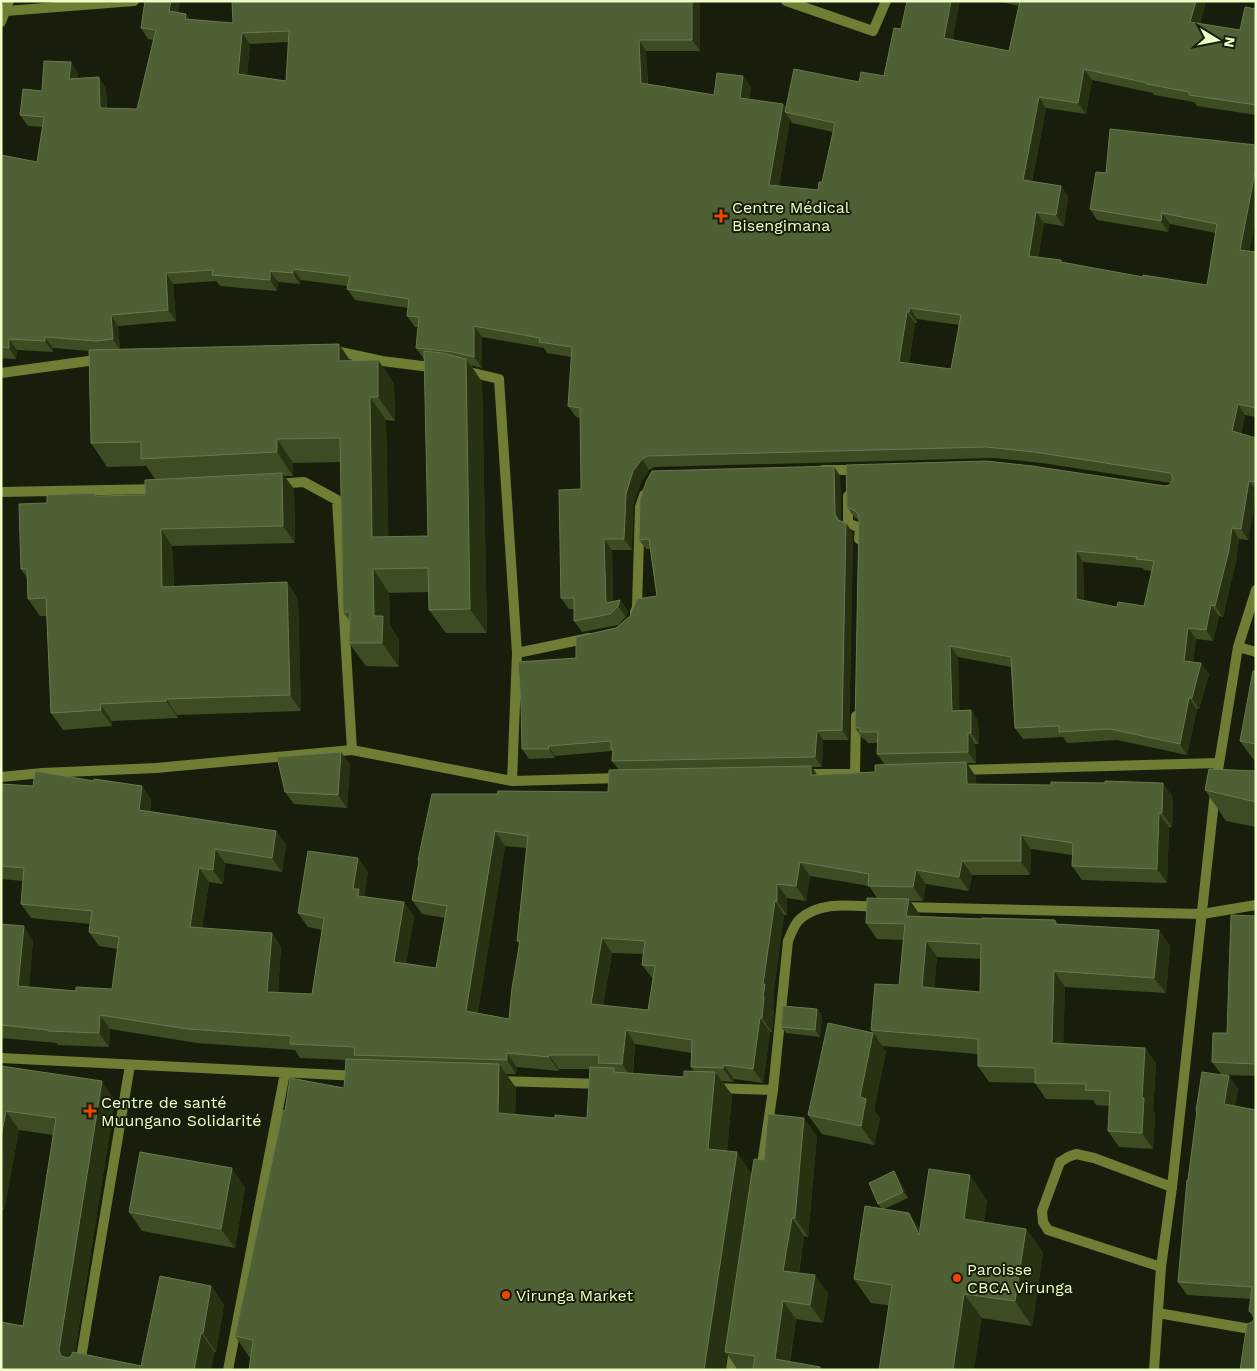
<svg xmlns="http://www.w3.org/2000/svg" width="1257" height="1371" font-family="'Work Sans',sans-serif">
<rect width="100%" height="100%" fill="#171e0b"/>
<g fill="none" stroke-linecap="round" stroke-linejoin="round">
<path stroke="#6e7e35" stroke-width="10" d="M275 484 304 482 337 500 352 750
M1 492 159 489
M1202 914 1256 905
M1161 1267 1048 1230 1043 1222 1042 1211 1060 1162 1068 1157 1076 1154 1094 1158 1172 1187"/>
<path stroke="#6e7e35" stroke-width="10" d="M786 1 873 31 886 1
M6 11 134 1
M331 350 382 361 438 368
M465 371 499 379 517 653 512 781
M1 373 103 359
M823 470H859
M848 496V523L860 528 859 539
M635 612 637 607 640 507 644 495
M1238 647 1256 652
M517 653 589 638
M960 770 1218 763
M1218 770 1238 647 1256 590
M855 773 856 716
M805 774H848
M1 777 42 773 156 768 352 750 512 781 620 778
M902 907 1202 914
M1 1058 358 1076
M499 1081 602 1084
M714 1088 773 1090
M761 1171 773 1090 788 941C791 934 794 925 799 920 819 900 853 906 878 907
M1158 1313 1256 1330
M79 1370 130 1065
M228 1370 285 1073
M731 1370 734 1348
M1154 1370 1161 1267 1172 1187 1215 792"/>
<path stroke="#6e7e35" stroke-width="10" d="M1 22 9 1"/>
</g>
<path fill="#3d4c23" fill-rule="evenodd" d="M180 1 178 13 186 14 189 19 233 23 700 3V51H646L648 84 714 95 751 87 749 99 783 104 786 108 859 82 884 76 953 40 1009 51 1019 6 996 1H1206L1200 24 1240 30 1256 9V115L1197 106 1194 102 1154 95 1153 93 1092 80 1086 114 1046 108 1032 182 1061 186 1068 197 1064 226 1044 223 1038 257 1063 263 1143 277 1207 285 1216 233 1170 224 1168 232 1097 220 1090 209 1106 173 1110 129 1250 251 1256 252V417L1245 415 1241 434 1256 438V498L1248 540 1239 539 1236 561 1223 617 1219 616 1213 641 1196 639 1193 662 1201 663 1209 674 1199 709H1197L1187 755 1117 740 1067 743 1063 737 1023 739 1015 728 1011 667 958 657 959 710H971L978 721 979 744H975L976 763H967L976 777V784L1173 797 1172 827H1169L1167 883 1082 880 1072 866V855L1031 849 1030 875H972L969 891 926 884 923 901H910L920 915V916L982 919 1055 920 1058 924 1159 930 1170 946 1166 993 1065 987 1063 1044 1145 1048 1156 1064 1153 1111 1155 1114 1153 1149 1119 1147 1108 1131 1109 1106 1096 1105 1093 1100 1046 1099 1035 1083 989 1082 978 1066V1054L882 1046 871 1030 899 985 903 940 877 939 866 923 877 898 869 886 810 876 806 901 787 898V915H784L773 996 774 998 773 1009 774 1011 772 1032H770L763 1083 734 1079 733 1082 722 1081 732 1095 727 1151 752 1174 764 1160 817 1136 808 1237 804 1236 799 1273 828 1293 823 1323 796 1319 790 1362 820 1367 822 1370H738L727 1354 725 1370H249L250 1358 235 1336 285 1111 344 1088 346 1060 300 1058 295 1050 197 1043 110 1029 109 1047 58 1045 57 1043 1 1038V924L33 940 29 987 76 991 112 989 118 949 99 946 89 932 90 924 31 918 21 904 23 881 1 879V784L33 786 94 781 142 786 151 800 150 811 276 831 286 845 282 872 225 863 223 884 209 882 202 928 272 933 281 947 278 993 312 994 322 930 308 927 298 913 358 858 368 872 364 896 404 902 414 917 406 963 436 968 445 918 422 914 412 900 419 862 418 860 497 794 608 792 619 770 612 761V751L555 756V758L529 759 522 749 576 658 616 628 657 596 650 549H646L639 540 840 476 841 521 853 533 849 740H823L822 767H812L817 775 875 772 885 765 877 754 878 743H868L865 739H863L855 728 859 520 855 518 847 507 1165 486 1169 485 1171 483 1042 463 994 458 654 467 649 470 641 482 633 505 632 550H612L613 602 620 600 628 611 626 617 618 625 582 632 574 621V609H569L561 598 581 489V418L576 417 568 406 571 357 547 353 544 348 482 337V368L471 365 482 382 487 633H446L429 610V592L389 593 390 626 399 640V667L366 666 349 643 350 621 343 612 341 462 293 463V476H284L294 489 295 543 172 546 174 586 287 582 298 599 301 711 177 715 178 718 112 721V726L63 730 51 713 47 616H40L28 599 27 578 21 569 47 503 97 496 145 495 155 479 146 466 107 467 91 443 89 351 53 348V352L17 350 16 359 1 358V155L37 162 43 127 28 126 20 115 42 91 78 73V78L106 88 107 108 137 109 153 40 148 39 141 28ZM289 42 286 81 247 75 250 44ZM790 119 792 123 833 132 822 182 818 190 779 186ZM301 280 348 286 347 289 355 300 408 308 407 316 415 327H418L416 348 424 359H425L428 536 388 537 386 420 395 421 394 384 378 360 350 361 339 344 120 349 118 326 176 321 173 284 216 281 220 286 277 291 278 282 300 284ZM917 319 959 325 951 369 909 363 915 323H917ZM1083 562 1143 568 1144 570 1152 571 1144 606 1117 607 1084 601ZM505 846 526 848 517 941 519 944 509 1019 477 1013ZM612 953 643 954 642 965 653 979 648 1010 603 1006ZM937 957 981 959 980 992 934 988ZM635 1044 692 1053 691 1067 694 1071 684 1077 633 1073ZM517 1067 559 1071V1069H590L587 1118H555L515 1115 516 1088 506 1074H516Z
M1256 671V763L1240 741Z
M341 752 350 765 347 808 294 804 285 792Z
M1256 771V827L1226 821 1205 790Z
M1256 916V1076L1226 1075 1238 1089 1235 1106 1256 1110V1370L1252 1322 1254 1319 1253 1317 1249 1311 1251 1299 1187 1295 1178 1282 1188 1180 1197 1113 1196 1111 1221 1074 1212 1062 1227 1033Z
M817 1009 822 1016 820 1037 786 1033 781 1027Z
M886 1051 874 1110 880 1118 874 1145 822 1134 808 1115Z
M1 1066 115 1100 75 1352 141 1366 211 1286 224 1305 216 1352H214L211 1370H1L23 1326 53 1135 19 1130 4 1210H1Z
M898 1178 908 1198 884 1209 920 1229 987 1200 984 1222 1026 1229 1043 1253 1032 1326 982 1318 871 1303 854 1279 882 1209 878 1204Z
M245 1187 235 1248 142 1231 129 1212Z"/>
<path fill="#263212" d="M171 1H180L177 22 169 11Z
M692 1H699L700 3V51L692 40Z
M951 1H960L951 49 944 38Z
M1196 1H1206L1198 33 1190 22Z
M186 14 193 25 185 19Z
M242 33 250 44 246 85 238 74Z
M639 40 646 51 648 94 641 83Z
M71 62 78 73 77 90 69 79Z
M1084 69 1092 80 1086 114 1078 103Z
M743 76 751 87 748 109 740 98Z
M99 77 106 88 107 119 100 108Z
M1039 97 1046 108 1030 191 1023 180Z
M783 104 789 113 785 112 790 119 777 196 769 185Z
M1256 167V219L1248 261 1240 250Z
M1061 186 1068 197 1064 226 1056 215Z
M1036 212 1044 223 1037 267 1029 256Z
M1162 213 1170 224 1168 232 1161 221Z
M293 269 301 280 300 284 293 273Z
M270 271 278 282 277 291 270 280Z
M166 273 173 284 176 321 168 310Z
M910 308 917 319V323L909 312Z
M907 312 915 323 907 373 899 362Z
M111 315 118 326 120 350 113 339Z
M474 326 482 337V368L474 357Z
M45 337 53 348V352L45 341Z
M9 339 17 350 16 359 9 348Z
M339 344 355 368 339 361Z
M466 359 482 382 487 633 470 609Z
M378 360 394 384 395 421 378 397Z
M370 397 386 420 389 561 372 537Z
M1238 404 1245 415 1239 442 1232 431Z
M277 439 293 463V476L277 452Z
M642 459 649 470 641 482 633 505 632 550 624 539 626 494 633 471Z
M834 466 840 476 841 524 835 514Z
M282 473 294 489 295 543 283 526Z
M1249 481 1256 490V498L1248 540 1241 529Z
M846 523 853 533 849 740 842 730Z
M1232 528 1239 539 1236 561 1223 617 1215 606Z
M161 529 172 546 174 604 162 587Z
M604 539 612 550 613 611 606 603Z
M1076 551 1083 562 1084 610 1076 599Z
M373 569 389 593 390 626 399 640V667L382 643 374 616Z
M287 582 298 599 301 711 290 695Z
M620 600 628 611 626 617 618 606Z
M1211 605 1219 616 1213 641 1206 630Z
M1188 628 1196 639 1192 672 1184 661Z
M950 646 958 657 960 722 952 711Z
M1201 663 1209 674 1199 709 1192 698Z
M1189 698 1197 709 1187 755 1180 744Z
M166 699 177 715 178 718 166 701Z
M100 704 112 721V726L101 710Z
M971 710 978 721 979 744 971 733Z
M817 731 823 740 822 767 815 757Z
M968 733 975 744 976 763 968 752Z
M548 746 555 756V758L549 749Z
M341 752 350 765 347 808 338 795Z
M966 762 976 777 977 798 967 784Z
M811 766 821 780 811 775Z
M1163 783 1173 797 1172 827 1162 813Z
M142 786 151 800 149 824 139 810Z
M1159 813 1169 827 1167 883 1157 869Z
M276 831 286 845 282 872 272 858Z
M495 831 505 846 476 1025 466 1011Z
M1021 835 1031 849 1030 875 1021 861Z
M215 849 225 863 223 884 213 870Z
M358 858 368 872 364 897 368 910 353 889Z
M962 861 972 875 969 891 959 877Z
M800 862 810 876 806 901 796 886Z
M199 868 209 882 200 941 190 927Z
M916 870 926 884 923 901 913 887Z
M777 884 787 898V915L777 901Z
M909 899 920 915 917 932 906 916Z
M775 901 784 915 773 996 774 998 773 1009 774 1011 772 1032 762 1018 763 984Z
M404 902 414 917 404 976 394 962Z
M24 926 33 940 28 1000 18 986Z
M1159 930 1170 946 1166 993 1154 978Z
M272 933 281 947 277 1006 267 992Z
M602 938 612 953 601 1018 591 1004Z
M926 941 937 957 933 1003 922 987Z
M1054 971 1065 987 1063 1059 1052 1043Z
M817 1009 822 1016 820 1037 815 1030Z
M100 1015 110 1029 109 1047 99 1033Z
M760 1018 770 1032 763 1083 753 1069Z
M626 1030 635 1044 632 1078 622 1064Z
M873 1033 886 1051 874 1110 880 1118 874 1145 861 1126 860 1097Z
M1145 1048 1156 1064 1153 1111 1155 1114 1153 1149 1142 1133V1098Z
M507 1053 517 1067 516 1074 507 1060Z
M549 1055 559 1069V1071L549 1057Z
M499 1064 516 1088 515 1137 498 1113Z
M724 1065 734 1079 733 1082 723 1068Z
M715 1072 732 1095 725 1173 708 1149Z
M1229 1076 1238 1089 1233 1117 1224 1104Z
M102 1081 115 1100 72 1369 61 1356 59 1350Z
M6 1111 19 1130 4 1210 1 1206V1137Z
M804 1118 817 1136 808 1237 795 1218Z
M737 1152 753 1176 725 1352 727 1354 725 1370H704Z
M232 1168 245 1187 235 1248 221 1229Z
M894 1171 898 1178 908 1198 903 1192Z
M970 1175 987 1200 981 1244 964 1219Z
M909 1213 926 1237 919 1235Z
M792 1218 804 1236 796 1289 783 1271Z
M1026 1229 1043 1253 1032 1326 1015 1301Z
M815 1275 828 1293 823 1323 810 1305Z
M211 1286 224 1305 216 1352 203 1333Z
M964 1294 982 1318 974 1370H953Z
M783 1301 796 1319 788 1370 775 1359Z
M201 1333 214 1352 211 1370H194Z"/>
<path fill="#506035" stroke="#69794c" fill-rule="evenodd" d="M145 1H171L169 11 186 14 185 19 233 23 232 1H692V40H639L641 83 714 95 717 73 743 76 740 98 783 104 769 185 818 190 819 182H822L835 123 785 112 794 69 859 82 861 72 884 76 894 28 901 29 907 1H951L944 38 1009 51 1020 1H1196L1190 22 1240 30 1245 7 1256 9V105L1189 95V92L1147 84V83L1084 69 1078 103 1039 97 1023 180 1061 186 1056 215 1036 212 1029 256 1061 260V262L1143 277V275L1207 285 1217 224 1162 213 1161 221 1090 209 1096 172 1106 173 1110 129 1256 145V167L1240 250 1256 252V408L1238 404 1232 431 1256 438V482L1249 481 1241 529 1232 528 1229 550 1215 606 1211 605 1206 630 1188 628 1184 661 1201 663 1192 698H1189L1180 744 1110 729 1059 732V726L1015 728 1011 657 950 646 952 711 971 710V733H968V752L877 754 878 732H860V728H855L859 517 858 514 855 511 847 507 846 465 986 461 1032 466 1165 486 1169 485 1173 480 1172 476 1170 473 1034 452 986 447 647 456 642 459 633 471 626 494 624 539H604L606 603 620 600 618 606 610 614 574 621V598H561L559 490 581 489 580 408 568 406 572 347 539 342 540 338 474 326V357L453 352 416 348 419 317 407 316 409 299 347 289 350 276 293 269V273L270 271V280L212 275 213 270 166 273 168 310 111 315 113 339 96 341 45 337V341L9 339V348L1 347V155L37 162 44 117 20 115 23 89 42 91 44 61 71 62 69 79 99 77 100 108 137 109 156 30 141 28ZM289 31 286 81 238 74 242 33ZM910 308 961 315 951 369 899 362 907 312H909ZM1076 551 1137 557 1136 559 1154 561 1144 606 1118 602 1117 607 1076 599Z
M339 344V361L378 360V397H370L372 537 428 536 424 351 442 353 466 359 470 609 429 610 428 568 373 569 374 616H383L382 643H349L350 612H343L340 438 277 439V452L141 459V442L91 443 89 350Z
M834 466 835 514 838 520 846 523 842 730 817 731 815 757 612 761 613 749H611V741L548 746 549 749H522L521 704 518 662 576 658V637L616 628 630 616 637 599 657 596 649 539 639 540 640 499 647 480 652 471Z
M282 473 283 526 161 529 162 587 287 582 290 695 166 699V701L100 704 101 710 51 713 46 598 28 599 27 569H21L19 504 47 503V495L95 493V496L145 495V480Z
M1253 671H1256V744L1240 741Z
M341 752 338 795 285 792 277 757Z
M966 762 967 784 1051 785V782L1105 783V781L1163 783 1162 813H1159L1157 869 1072 866 1073 843 1021 835V861H962L959 877 916 870 913 887 868 886 869 874 800 862 796 886 777 884V901H775L763 984H765L763 997H764L762 1018H760L753 1069 724 1065 723 1068 691 1067 692 1040 626 1030 622 1064 598 1063 599 1055H549V1057L507 1053V1060L354 1055 355 1047 290 1044 291 1036 187 1029 100 1015 99 1033 48 1031V1030L1 1025V924L24 926 18 986 76 991V987L112 989 119 937 89 932 92 911 21 904 24 868 1 866V784L33 786 35 771 94 781V779L142 786 139 810 276 831 272 858 215 849 213 870 199 868 190 927 272 933 267 992 312 994 324 918 298 913 308 851 358 858 353 889H359L358 896 404 902 394 962 436 968 447 906 412 900 419 861 418 860 432 794H497L498 791 608 792 609 770 811 766V775L875 772V765ZM495 831 528 836 517 941H520L512 988 509 1019 466 1011ZM602 938 645 941 642 965 655 966 648 1010 591 1004Z
M1209 769 1256 771V802L1205 790Z
M867 898 909 899 906 916 982 919V918L1055 920V924L1159 930 1154 978 1054 971 1052 1043 1145 1048 1142 1098H1144L1142 1133 1108 1131 1110 1091 1085 1090 1086 1084 1035 1083V1068L978 1066V1039L871 1030 875 984 899 985 905 924 866 923ZM926 941 981 944 980 992 922 987Z
M1231 915 1256 916V1064L1212 1062 1213 1033H1227Z
M783 1006 817 1009 815 1030 781 1027Z
M828 1023 873 1033 860 1097 866 1099 861 1126 808 1115Z
M346 1059 499 1064 498 1113 555 1118V1115L587 1118 590 1067 614 1068V1072L684 1077V1071L715 1072 708 1149 737 1152 704 1370H249L253 1340 235 1336 283 1110 285 1111 290 1078 344 1088Z
M1 1066 102 1081 59 1350 61 1356 68 1358 71 1356 73 1352 141 1366 160 1276 211 1286 203 1333H201L194 1370H1V1322L23 1326 56 1118 6 1111 1 1137Z
M1202 1072 1229 1076 1224 1104 1256 1110V1370H1240L1247 1324 1252 1322 1254 1319 1253 1314 1249 1311 1252 1287 1178 1282 1187 1180H1188L1197 1111H1196Z
M768 1114 804 1118 795 1218H792L783 1271 815 1275 810 1305 783 1301 775 1359 820 1367 819 1370H753L755 1356 725 1352 754 1159 764 1160Z
M140 1152 232 1168 221 1229 129 1212Z
M929 1169 970 1175 964 1219 1026 1229 1015 1301 964 1294 953 1370H879L892 1285 854 1279 865 1206 909 1213 919 1235Z
M894 1171 903 1192 878 1204 869 1183Z"/>
<g fill="#f34300" stroke="#171e0b" stroke-width="2">
<path d="M718.5 208.5h5v5h5v5h-5v5h-5v-5h-5v-5h5z"/>
<path d="M87.5 1103.5h5v5h5v5h-5v5h-5v-5h-5v-5h5z"/>
<circle cx="957" cy="1278" r="5"/>
<circle cx="506" cy="1295" r="5"/>
</g>
<g text-anchor="middle" dominant-baseline="central" stroke-width="4" stroke-linejoin="round" paint-order="stroke">
<g font-size="16" fill="#efffc8" stroke="#171e0b" text-anchor="start">
<text x="732" y="207">Centre Médical<tspan x="732" dy="18">Bisengimana</tspan></text>
<text x="101" y="1102">Centre de santé<tspan x="101" dy="18">Muungano Solidarité</tspan></text>
<text x="967" y="1269">Paroisse<tspan x="967" dy="18">CBCA Virunga</tspan></text>
<text x="516" y="1295">Virunga Market</text>
</g>
</g>
<rect width="1257" height="1371" fill="none" stroke="#efffc8" stroke-width="5"/>
<g transform="translate(1217 40) rotate(100)" stroke="#171e0b" stroke-width="4" paint-order="stroke">
<path d="M0-4L9 19L0 12L-9 19Z" fill="#efffc8"/>
<text y="-8" font-size="14" font-weight="bold" text-anchor="middle" fill="#efffc8">N</text>
</g>
</svg>
